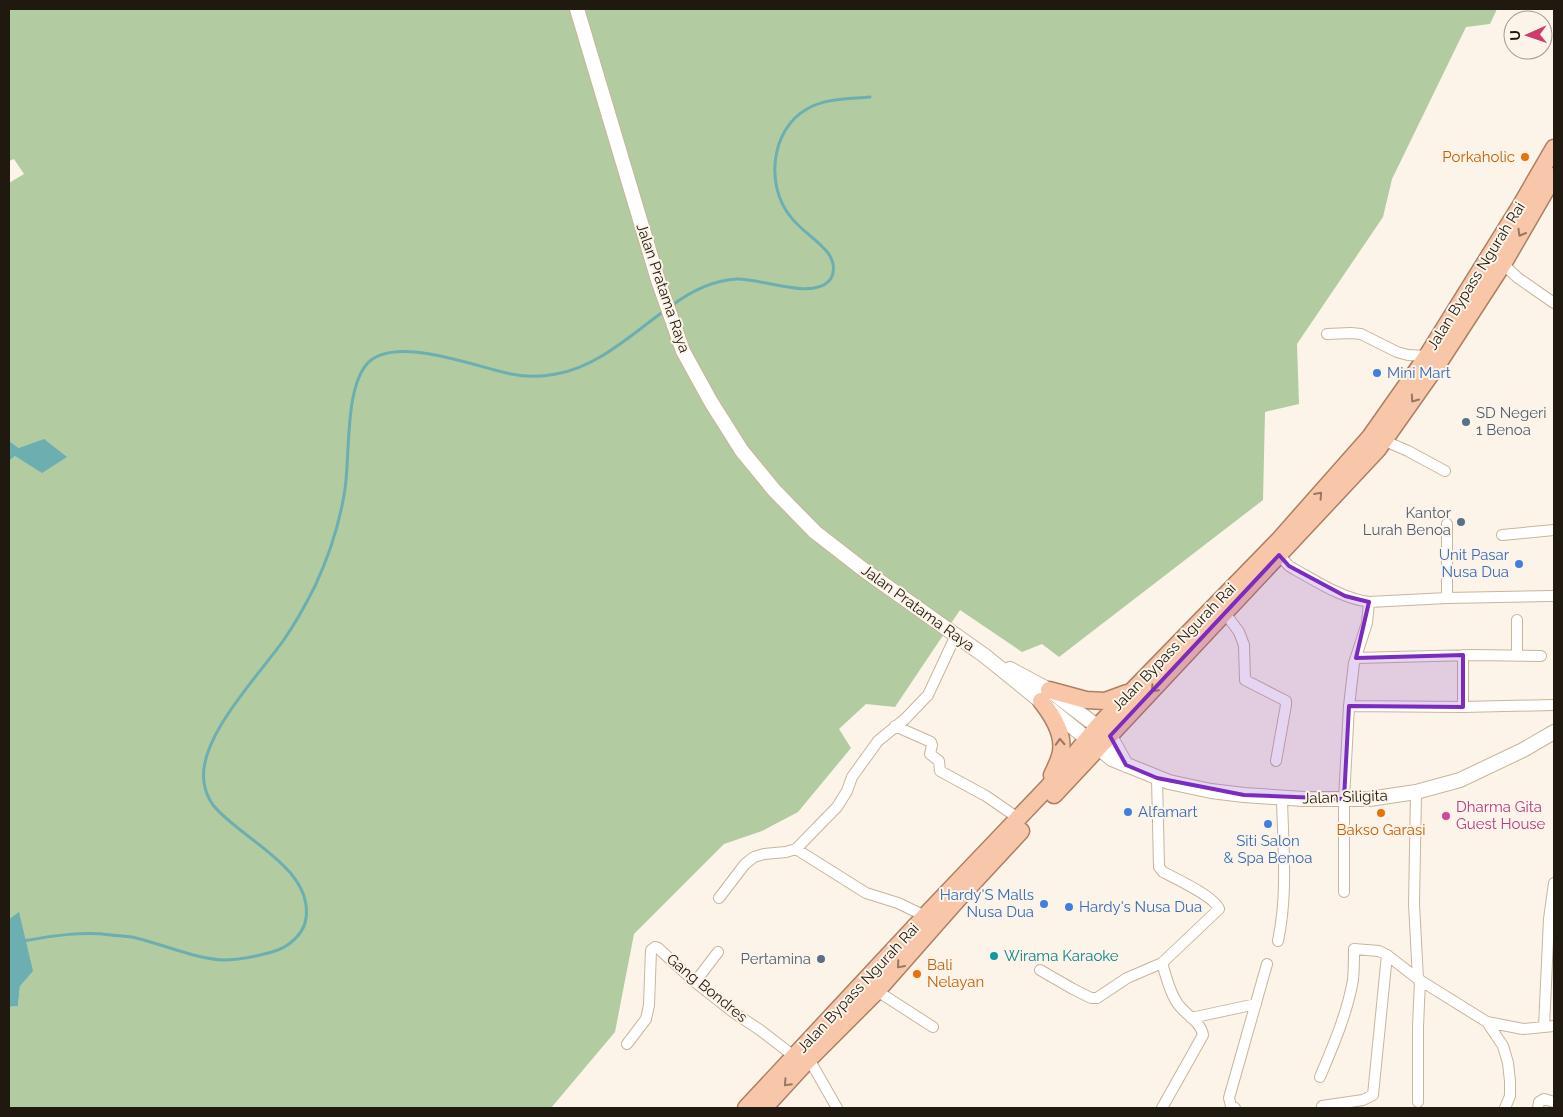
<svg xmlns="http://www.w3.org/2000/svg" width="1563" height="1117" font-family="Raleway,sans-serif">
<rect width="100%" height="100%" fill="#fcf4e8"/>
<path fill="#b2cba1" d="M9 9H1497L1490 24 1466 27 1392 179 1383 217 1297 344 1299 404 1265 412 1263 500 1059 657 1042 644 1022 652 960 610 895 707 866 704 839 729 851 748 798 812 762 831 724 844 634 934 615 1032 551 1108H9V1007L18 1006 20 986 18 913 9 919V461L15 456 19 448 9 441V183L24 174 14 159 9 161Z"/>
<path fill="#6dafb1" d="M44 439 67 457 42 473 15 456 9 461V441L19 448Z
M19 912 33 971 20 986 18 1006 9 1007V919Z"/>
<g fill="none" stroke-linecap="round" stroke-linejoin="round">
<path stroke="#6dafb1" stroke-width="3" d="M671 306C690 292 712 280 737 279 760 278 811 300 829 281 836 273 834 261 828 253 817 239 800 230 790 216 765 185 771 129 807 109 825 98 849 99 870 97
M23 941C51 936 82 931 111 935 119 936 128 936 136 938 165 945 193 958 222 960 235 960 248 958 260 955 270 953 281 950 289 944 298 937 305 929 306 918 313 867 239 838 213 805 208 798 205 790 204 782 197 739 259 675 283 641 295 624 306 604 315 586 329 556 340 522 345 489 350 456 345 391 366 365 392 333 476 367 511 374 526 377 541 377 556 374 597 367 631 335 664 311"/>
<g stroke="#c8b59a" stroke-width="12">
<path id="minor" d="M1503 264 1518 278 1554 303
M1327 334 1351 333 1361 334 1397 352 1408 355 1427 356
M1385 441 1408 451 1445 471
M1447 524V598
M1502 535 1554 530
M1279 555 1289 566 1294 569C1318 582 1341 598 1369 602L1447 598 1554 596
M1225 613 1239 632 1244 645 1245 680 1286 701V705L1276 761
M1463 655V707
M1517 656V620
M1356 658 1472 655 1541 656
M1349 706 1463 707 1554 705
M895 726 931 742 932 745 930 754 939 761 940 771 986 796 1018 818
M1416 792 1414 904 1418 979
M796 849 866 893 898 903 925 916
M1344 892V799L1349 706 1354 663 1367 623 1369 602
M719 898 745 864 754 857 764 854 786 852 796 849 837 807 847 791 852 777 878 741 905 719 928 695 956 635
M1278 941C1288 894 1283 846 1282 798
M1040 970 1073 989 1091 998H1097L1127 978 1162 963 1219 909C1215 897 1175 878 1163 872L1159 867 1157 778
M695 982 718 952
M877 991 933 1027
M1191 1018 1256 1004
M1487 1022 1523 1029 1554 1026
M1544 1027 1549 919 1554 883
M627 1044 646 1019 649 1005 651 950 655 947 658 948 695 982 733 1012 760 1030 795 1057
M809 1059 837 1108
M1320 1077C1333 1046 1347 1014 1353 980 1354 970 1354 959 1354 949L1379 951 1387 955 1418 979 1487 1022 1503 1046 1508 1063 1510 1081V1096L1505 1108
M1418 1102V1027L1420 980
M1322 1106 1363 1100 1373 1095 1387 955
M1162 1108 1203 1035C1201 1021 1182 1013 1176 1001 1169 990 1166 976 1162 963
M1235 1108 1231 1106 1229 1098 1267 964
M1538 1108 1539 1102 1544 1099 1554 1102"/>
</g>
<g stroke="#c8b59a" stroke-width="16">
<path id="secondary" d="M577 9 658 280 683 351 711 402 742 451 774 490 815 532 864 570 985 656 1112 759 1169 782 1211 791 1244 795 1304 799H1369L1416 792 1460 780 1523 750 1554 732
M1010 669 1049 690 1110 736 1126 765"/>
</g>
<g stroke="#ab8064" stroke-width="19">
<path id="trunk" d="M1049 690 1086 700 1105 701 1127 693
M1041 701C1053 716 1066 736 1060 756 1058 763 1055 769 1052 775
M1054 795 1378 449 1438 364 1503 264 1554 176
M746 1108 925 916 1048 787 1098 726 1279 540 1370 437 1427 356 1521 205 1554 148
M764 1108 809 1059 877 991 958 899 1021 831"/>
</g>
<use href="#minor" stroke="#fff" stroke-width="10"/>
<use href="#secondary" stroke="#fff" stroke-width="14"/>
<use href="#trunk" stroke="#f8c6a8" stroke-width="16"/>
</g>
<defs><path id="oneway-chevron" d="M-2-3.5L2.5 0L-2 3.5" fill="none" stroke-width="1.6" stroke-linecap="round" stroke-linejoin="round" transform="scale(1.25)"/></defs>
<g stroke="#977863">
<use href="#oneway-chevron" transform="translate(1521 233) rotate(120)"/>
<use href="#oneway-chevron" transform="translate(1414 399) rotate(125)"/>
<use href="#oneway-chevron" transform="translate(1319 495) rotate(-48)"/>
<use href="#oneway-chevron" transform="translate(1154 689) rotate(133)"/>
<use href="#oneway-chevron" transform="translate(1060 742) rotate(-93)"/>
<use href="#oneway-chevron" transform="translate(900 965) rotate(131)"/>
<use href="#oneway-chevron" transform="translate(787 1083) rotate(133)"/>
</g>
<path fill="#7b2cbf" fill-opacity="0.2" stroke="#7b2cbf" stroke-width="4" stroke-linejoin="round" d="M1279 555 1289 566 1345 596 1369 602 1356 658 1463 655V707L1349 706 1344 799 1244 795 1157 778 1126 765 1110 736Z"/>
<g fill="#e8710a" stroke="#fcf4e8" stroke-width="2">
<circle cx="1525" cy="157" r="5"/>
<circle cx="1381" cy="813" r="5"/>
<circle cx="917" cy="974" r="5"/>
</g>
<g fill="#3f7fe0" stroke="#fcf4e8" stroke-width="2">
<circle cx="1377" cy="373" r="5"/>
<circle cx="1519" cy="564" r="5"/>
<circle cx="1128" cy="812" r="5"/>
<circle cx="1268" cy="824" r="5"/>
<circle cx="1044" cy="904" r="5"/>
<circle cx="1069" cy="907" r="5"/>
</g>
<g fill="#5c6f8a" stroke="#fcf4e8" stroke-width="2">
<circle cx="1466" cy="422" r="5"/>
<circle cx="1461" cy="522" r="5"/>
<circle cx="821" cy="959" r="5"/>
</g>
<circle fill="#d1479c" stroke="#fcf4e8" stroke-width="2" cx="1446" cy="816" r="5"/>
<circle fill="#0f9aa8" stroke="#fcf4e8" stroke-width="2" cx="994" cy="956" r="5"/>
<g text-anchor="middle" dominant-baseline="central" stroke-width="4" stroke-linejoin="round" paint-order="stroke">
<g font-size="15" fill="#c56008" stroke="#fcf4e8" text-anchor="end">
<text x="1515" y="157">Porkaholic</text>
<text x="1381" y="830" text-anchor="middle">Bakso Garasi</text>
<text x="927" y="965" text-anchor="start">Bali<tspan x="927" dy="17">Nelayan</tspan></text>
</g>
<g font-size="15" fill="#20190f" stroke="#fcf4e8">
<text transform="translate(1476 276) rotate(-58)">Jalan Bypass Ngurah Rai</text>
<text transform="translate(663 288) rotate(71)">Jalan Pratama Raya</text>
<text transform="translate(918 608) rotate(36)">Jalan Pratama Raya</text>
<text transform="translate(1174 647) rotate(-46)">Jalan Bypass Ngurah Rai</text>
<text transform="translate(1345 797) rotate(-2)">Jalan Siligita</text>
<text transform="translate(707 988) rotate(39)">Gang Bondres</text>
<text transform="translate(858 988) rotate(-47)">Jalan Bypass Ngurah Rai</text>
</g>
<g font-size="15" fill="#366cbe" stroke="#fcf4e8" text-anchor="start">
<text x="1387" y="373">Mini Mart</text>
<text x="1509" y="555" text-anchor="end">Unit Pasar<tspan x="1509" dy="17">Nusa Dua</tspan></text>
<text x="1138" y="812">Alfamart</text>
<text x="1268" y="841" text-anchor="middle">Siti Salon<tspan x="1268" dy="17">&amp; Spa Benoa</tspan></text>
<text x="1034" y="895" text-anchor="end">Hardy'S Malls<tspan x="1034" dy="17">Nusa Dua</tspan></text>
<text x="1079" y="907">Hardy's Nusa Dua</text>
</g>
<g font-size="15" fill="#4e5e75" stroke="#fcf4e8" text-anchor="end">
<text x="1476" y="413" text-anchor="start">SD Negeri<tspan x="1476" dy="17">1 Benoa</tspan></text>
<text x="1451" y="513">Kantor<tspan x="1451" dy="17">Lurah Benoa</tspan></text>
<text x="811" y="959">Pertamina</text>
</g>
<g font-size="15" fill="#b23c85" stroke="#fcf4e8" text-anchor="start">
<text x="1456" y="807">Dharma Gita<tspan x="1456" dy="17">Guest House</tspan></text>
</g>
<g font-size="15" fill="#0d838f" stroke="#fcf4e8" text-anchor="start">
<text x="1004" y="956">Wirama Karaoke</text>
</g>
</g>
<rect width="1563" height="1117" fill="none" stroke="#20190f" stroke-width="20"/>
<g transform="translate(1528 35) rotate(268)"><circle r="24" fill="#fcf4e8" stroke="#a49c91"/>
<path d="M0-4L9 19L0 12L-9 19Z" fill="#cb3d6b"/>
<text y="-8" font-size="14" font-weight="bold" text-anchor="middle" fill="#20190f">U</text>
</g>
</svg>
